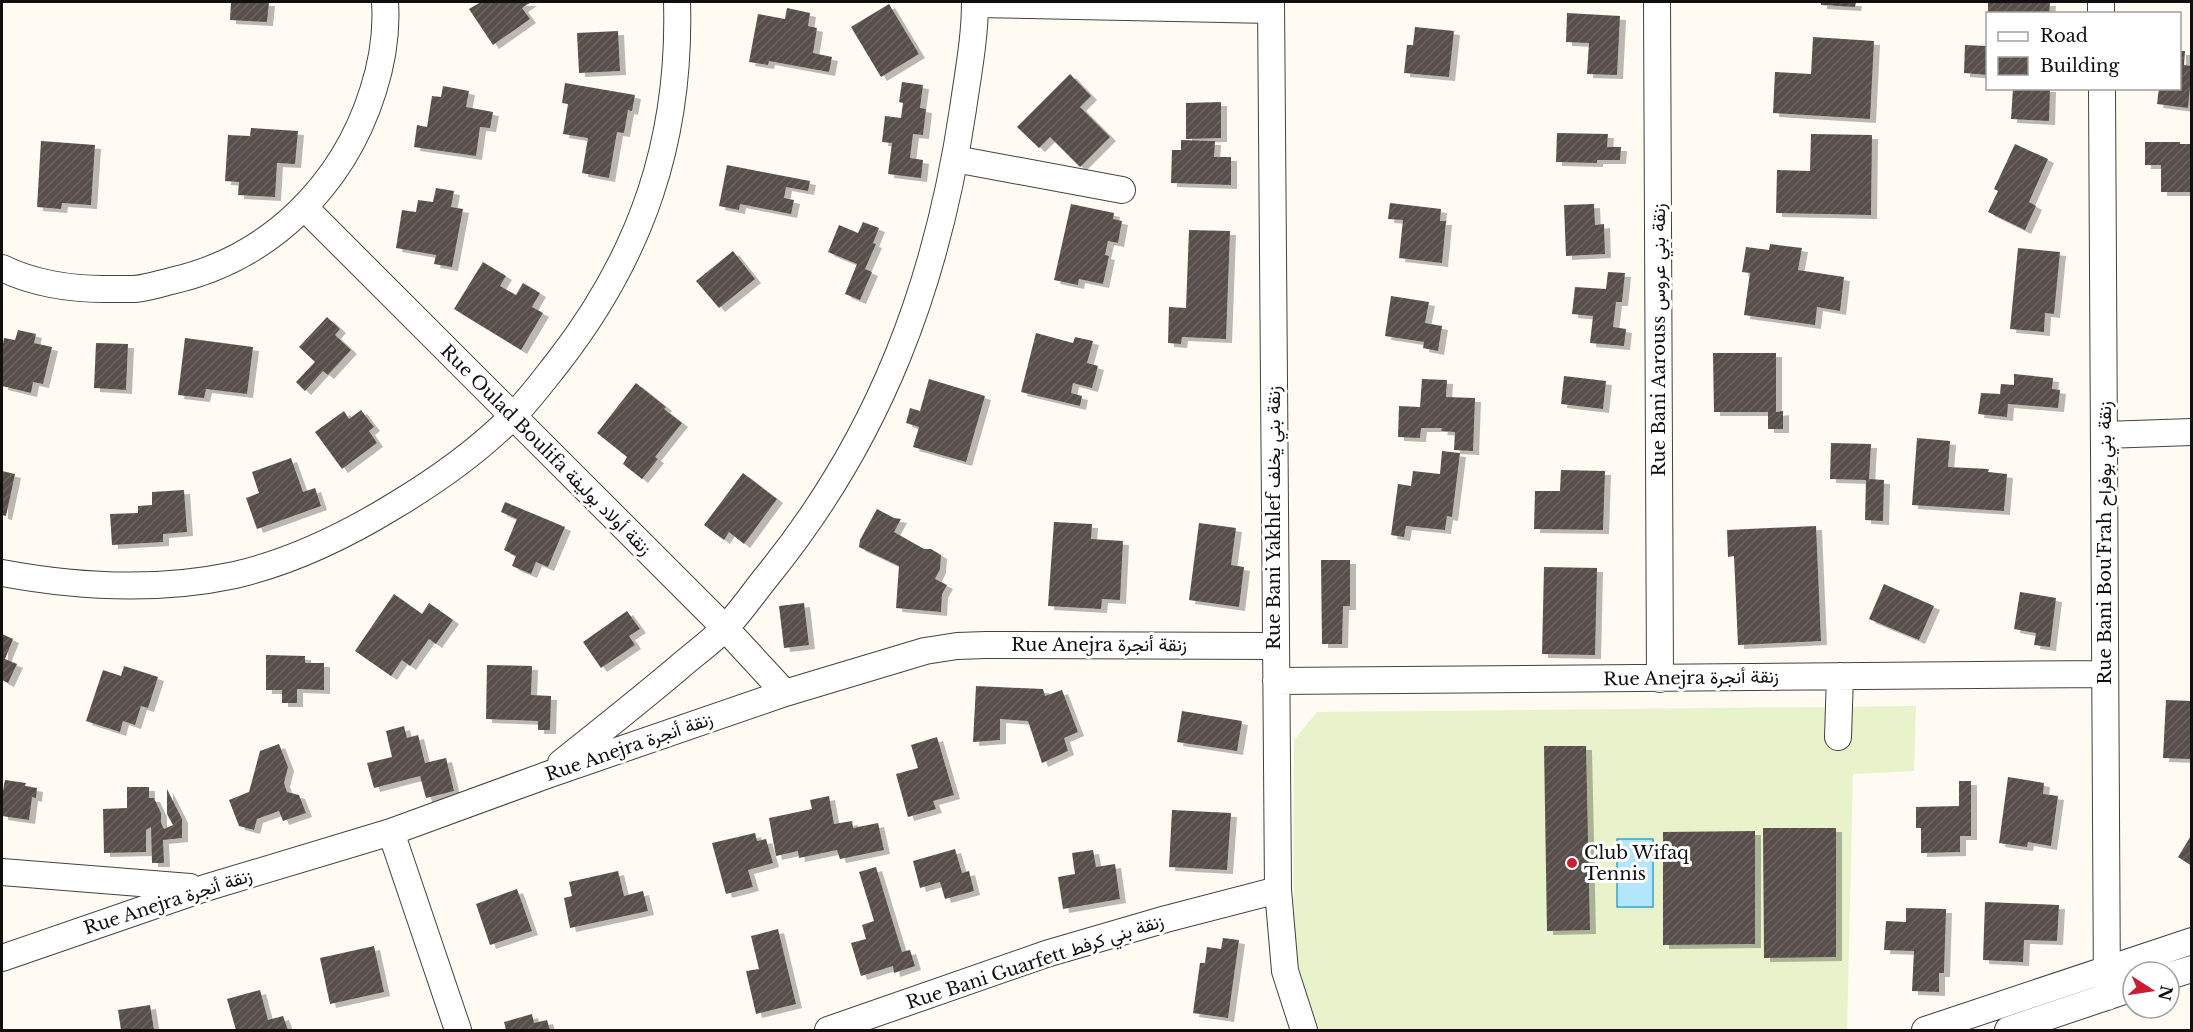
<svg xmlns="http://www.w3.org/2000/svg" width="2193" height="1032" font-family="'Libre Baskerville',Vazirmatn,serif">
<defs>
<pattern id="building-hatch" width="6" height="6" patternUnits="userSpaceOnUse" patternTransform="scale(1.5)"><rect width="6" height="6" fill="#594f4b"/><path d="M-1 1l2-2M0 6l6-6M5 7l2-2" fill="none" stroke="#6c6461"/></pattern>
<filter id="shadow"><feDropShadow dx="6" dy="4" stdDeviation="0" flood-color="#0004"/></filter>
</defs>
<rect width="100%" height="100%" fill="#fffbf2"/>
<path fill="#e9f3cb" d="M1916 706 1914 771 1853 774 1847 1030H1318L1293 952 1294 740 1317 712Z"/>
<path fill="#b3e6fa" stroke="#34a5d7" stroke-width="1.5" d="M1617 839H1653V907H1617Z"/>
<path fill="url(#building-hatch)" filter="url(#shadow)" d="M231 2H269L267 22 230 20Z
M481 2H531L522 8 530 19 493 45 469 9Z
M1821 2H1856L1855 7 1821 5Z
M1988 2H2050L2049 14H1988Z
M889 4 919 54 881 77 851 27Z
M787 8 810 13 808 26 817 28 813 53 832 57 829 72 769 61 768 65 749 62 758 14 785 19Z
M1567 13 1620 16 1617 75 1587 74 1589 43 1566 42Z
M1415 27 1454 31 1449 77 1404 73 1407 45H1413Z
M618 31 620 71 579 73 577 33Z
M1813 37 1874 41 1870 119 1773 113 1775 72 1811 74Z
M1965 45 1988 46V75L1964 73Z
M2180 51H2185L2184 65 2192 66 2188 108 2157 104 2159 88H2180Z
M1070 74 1091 96 1080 107 1110 137 1080 167 1050 137 1039 148 1017 127Z
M902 82 923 85 920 108 926 109 923 135 913 134 910 158 923 160 921 178 888 174 892 143 882 142 885 116 901 118 903 103 899 102Z
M565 83 635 95 632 111 628 110 624 133 617 132 609 178 582 173 588 138 563 134 568 104 562 103Z
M443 86 469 91 466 107 493 112 490 128 480 127 476 156 414 147 417 125 427 127 432 96 441 97Z
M2013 88H2050L2049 121 2011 119Z
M1221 102V138L1186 139V103Z
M251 128 298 131 295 164 277 163 275 197 238 195 239 182 225 181 228 135 250 136Z
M1557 133 1608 134 1607 147H1621L1620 160H1597V163L1556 162Z
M1811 134 1872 135 1871 215 1776 213 1777 170 1810 171Z
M1181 140 1215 141 1214 157H1231V185L1171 183 1172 150H1181Z
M41 141 95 145 91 205 62 203 61 209 37 207Z
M2145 142H2180V144H2192V192H2161V165H2145Z
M2015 144 2048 159 2029 202 2036 206 2025 230 1988 212 1998 191 1994 189Z
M727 165 810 181 808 191 786 187 784 198 794 200 791 214 740 204 739 210 719 206Z
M436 188 454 191 451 207 463 209 452 267 434 264 436 255 396 248 402 210 416 212 418 200 433 202Z
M1390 203 1441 209 1440 221H1446L1442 263 1399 258 1403 220 1388 219Z
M1071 204 1114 213 1113 219 1122 221 1118 243 1108 241 1105 255 1109 256 1103 284 1079 279 1078 285 1054 280Z
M1594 204 1595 225 1604 224 1605 254 1566 256 1564 205Z
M863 222 879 228 873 243 876 244 865 269 872 272 860 300 845 294 857 264 828 252 839 225 858 233Z
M1189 230 1230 231 1226 339 1182 337 1181 344 1168 343 1169 307 1186 308Z
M1770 244 1802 248 1798 270 1844 277 1840 311 1817 307 1815 325 1744 315 1750 273 1742 272 1746 247 1769 250Z
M2018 248 2060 252 2054 314 2045 313 2044 332 2010 329Z
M733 251 755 279 719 308 696 281Z
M483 262 506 276 500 286 516 295 523 283 540 293 532 307 543 313 521 350 454 309Z
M1608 272 1625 273 1622 302H1616L1613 327 1626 329 1624 346 1590 343 1593 316 1572 314 1575 287 1606 289Z
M1391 296 1429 302 1425 323 1442 326 1438 351 1423 348 1424 342 1385 336Z
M327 317 340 329 335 335 351 350 328 375 323 371 305 391 296 382 315 362 299 347Z
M18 330 36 334 34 343 52 347 43 384 33 382 31 393 2 386V350L4 338 15 340Z
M1036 333 1073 343 1075 337 1093 341 1087 363 1098 366 1092 388 1073 383 1071 393 1082 396 1080 406 1021 392Z
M185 338 253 347 247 394 206 389 204 398 178 395Z
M96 343 128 344 126 390 94 388Z
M1713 353H1776V412L1783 411V429H1768V412H1714Z
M2014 374 2053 378 2052 389 2060 390 2058 408 2008 404 2007 417 1978 414 1981 393 2000 394 2001 384 2014 385Z
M1564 376 1606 381 1603 409 1561 404Z
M929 379 985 396 966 462 913 447 919 427 906 423 910 408 920 411Z
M1422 379 1447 380 1446 397 1475 398 1473 451 1454 450 1455 432 1441 431 1442 428H1421L1420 438 1398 437 1399 406 1420 407Z
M636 383 666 407 664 409 682 423 655 457 658 459 642 479 623 464 627 457 597 433Z
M361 410 374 427 369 431 377 443 342 469 315 432 344 411 349 419Z
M1917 438 1950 441 1948 467 1989 469 1988 472 2007 474 2004 511 1912 505Z
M1831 443 1871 444 1869 479 1884 480 1883 521 1865 520 1866 480 1830 479Z
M1442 451 1460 453 1452 517 1447 516 1445 530 1406 526 1404 537 1391 535 1398 484 1411 486 1413 471 1440 474Z
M291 458 303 492 315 488 321 506 257 529 246 498 259 493 252 472Z
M1561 470 1605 471 1603 530 1534 529 1535 491H1560Z
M2 471 15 474 6 516 2 515Z
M743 473 777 499 744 544 729 532 724 540 704 525Z
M184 490 187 532 163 534V542L112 545 110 514 138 513V506L152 505V492Z
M505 502 565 527 548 567 536 562 531 574 512 566 516 556 504 550 517 519 501 512Z
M877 509 894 518 901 519 894 532 924 549H931L941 555 940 569 935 579 947 585 942 594 941 612 896 608 899 566 859 547 860 540Z
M1054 522 1092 524 1091 539 1123 541 1120 600 1102 599 1101 609 1048 606Z
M1199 523 1236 528 1231 565 1244 567 1239 607 1189 600Z
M1816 526 1821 641 1738 645 1734 556 1728 557 1727 530Z
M1321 560H1350V606H1343L1342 644H1322Z
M1544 567 1597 568 1595 655 1542 654Z
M1884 584 1934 606 1919 640 1869 619Z
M2020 592 2056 598 2050 647 2034 645 2036 633 2014 629Z
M394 594 422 614 429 603 453 620 436 644 429 639 410 666 402 660 391 676 355 651Z
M804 603 809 645 784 648 779 606Z
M627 611 640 629 629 636 635 645 601 668 583 642Z
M2 634 13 639 5 659 17 664 8 683 2 680Z
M266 655 305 656V663H324V690L297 689V703H282V690H266Z
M487 665 532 666 531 695 551 696 550 730H538V721L486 719Z
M124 666 158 677 148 708 141 706 135 725 123 721 120 732 86 721 103 670 121 676Z
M976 686 1043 689 1045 696 1062 690 1078 732 1064 738 1068 751 1042 763 1028 721 1000 719V740L973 742Z
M2166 700 2192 701 2190 759 2163 758Z
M1182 711 1242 721 1237 751 1177 742Z
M404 726 407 738 418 735 425 763 446 758 454 791 426 798 420 776 374 788 367 763 392 757 386 731Z
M937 737 954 795 933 801 936 809 908 817 896 774 918 768 911 745Z
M279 744 288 767 284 783 287 792 299 795 306 813 283 821 279 811 257 819 254 830 239 826 229 800 249 792 260 751Z
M1544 746H1586L1590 930 1547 931Z
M2008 777 2044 783 2043 794 2058 796 2051 846 2028 842 2027 847 1999 843Z
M5 780 26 783 25 786 37 788 36 798 32 797 29 820 2 816V791H3Z
M1959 781H1971V836H1960V852L1921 853V828H1916V807L1959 806Z
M127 787H149V798H154L161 813V823L164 829 173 825 167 814V789L182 819V838L163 840 164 863H152L151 827 146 830V852L104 853 103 809 127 808Z
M829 796 834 824 852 821 853 828 878 823 884 850 840 859 837 850 799 858 798 851 776 856 769 818 812 809 810 800Z
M1172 810 1231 813 1227 870 1169 867Z
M1763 828H1836V957L1764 958Z
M1755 831V944L1663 945V832Z
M755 833 757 841 766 839 773 863 748 870 753 887 726 894 712 843Z
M2192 834V866L2178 857Z
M955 849 962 873 969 871 974 891 945 899 940 882 920 888 913 861Z
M1093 850 1096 867 1115 864 1120 899 1063 909 1058 877 1075 874 1072 853Z
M876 867 902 952 910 950 915 966 894 973 893 966 861 976 851 943 866 939 862 925 874 921 859 872Z
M618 871 624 896 643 891 648 911 570 928 564 898 572 896 569 882Z
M517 889 532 931 490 945 476 904Z
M1985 902 2059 905 2057 941 2024 940 2023 962 1983 960Z
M1906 908 1946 909 1944 973H1939V992L1912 991 1914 951 1884 950 1886 921 1906 922Z
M778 929 796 1004 756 1014 746 971 759 969 751 936Z
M1223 938 1239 940 1228 1018 1193 1013 1200 963H1205L1207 947 1221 949Z
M374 946 384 992 330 1004 320 958Z
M260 990 268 1020 283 1016 288 1030H236L227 999Z
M150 1005 154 1030H121L118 1010Z
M532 1014 534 1023 547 1020 550 1030H506L504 1022Z"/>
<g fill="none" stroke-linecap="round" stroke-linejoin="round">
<g stroke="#424242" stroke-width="28">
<path id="minor" d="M1271 2 1278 890 1285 971 1304 1030
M1657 2 1660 679
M2101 2V14
M975 4 1271 10
M2102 88 2107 997
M955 159 1122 190
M305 208 725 628 785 693
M2 268C32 283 70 289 103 289 114 289 125 289 135 289 147 288 159 284 171 281 269 259 343 186 373 91 382 63 387 31 385 2
M2104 435 2192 432
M2 573C77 587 160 591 235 575 291 562 345 536 394 506 436 481 477 452 512 417 529 400 543 381 558 362 642 254 681 139 677 2
M1276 681 2105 674
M1838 737 1840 676
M561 763C600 732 639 701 677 669 693 655 710 643 725 628 741 612 754 592 768 575 880 437 937 284 963 109 968 74 975 38 975 2
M391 832 458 1030
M2 872 190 887
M2 958 205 888 391 832 547 775 785 693 925 651 957 646 986 645 1275 646
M2169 976 2192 969
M828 1030 1046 954 1166 919 1278 890
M1925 1030 2192 941
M2008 1030 2133 988"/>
</g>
<use href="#minor" stroke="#fff" stroke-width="26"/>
</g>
<circle fill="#ca1d35" stroke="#fff" stroke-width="2" cx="1572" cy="863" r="6"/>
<g text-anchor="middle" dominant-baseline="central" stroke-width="6" stroke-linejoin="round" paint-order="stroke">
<g font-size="18" fill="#0f0f0f" stroke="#fff">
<text transform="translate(1659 340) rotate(-90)">Rue Bani Aarouss زنقة بني عروس</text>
<text transform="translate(546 450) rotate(45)">Rue Oulad Boulifa زنقة أولاد بوليفة</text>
<text transform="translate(1274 518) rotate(-90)">Rue Bani Yakhlef زنقة بني يخلف</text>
<text transform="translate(2105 543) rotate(-90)">Rue Bani Bou'Frah زنقة بني بوفراح</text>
<text x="1099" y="645">Rue Anejra زنقة أنجرة</text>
<text transform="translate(1691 678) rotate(-1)">Rue Anejra زنقة أنجرة</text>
<text transform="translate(629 747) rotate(-19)">Rue Anejra زنقة أنجرة</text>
<text transform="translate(168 902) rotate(-18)">Rue Anejra زنقة أنجرة</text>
<text transform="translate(1035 962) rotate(-18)">Rue Bani Guarfett زنقة بني كرفط</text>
</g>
<g font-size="18" fill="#0f0f0f" stroke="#fff" text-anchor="start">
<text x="1584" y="853">Club Wifaq<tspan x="1584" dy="21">Tennis</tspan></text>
</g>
</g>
<rect width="2193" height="1032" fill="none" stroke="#0f0f0f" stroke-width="6"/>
<rect x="1986" y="12" width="195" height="78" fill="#ffffff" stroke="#9f9f9f" stroke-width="1.5"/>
<rect x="1998" y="32" width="30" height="9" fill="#ffffff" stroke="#9f9f9f" stroke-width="1.5"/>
<text x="2040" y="42" font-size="18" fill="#0f0f0f">Road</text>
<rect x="1998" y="57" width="30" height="18" fill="url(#building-hatch)" stroke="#9f9f9f" stroke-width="1.5"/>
<text x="2040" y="72" font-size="18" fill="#0f0f0f">Building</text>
<g transform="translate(2151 990) rotate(102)"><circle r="28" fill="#ffffff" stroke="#9f9f9f" stroke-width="1.5"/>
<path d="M0-4.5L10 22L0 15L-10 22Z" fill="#ca1d35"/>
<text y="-9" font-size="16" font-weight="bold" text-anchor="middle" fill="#0f0f0f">N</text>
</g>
</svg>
